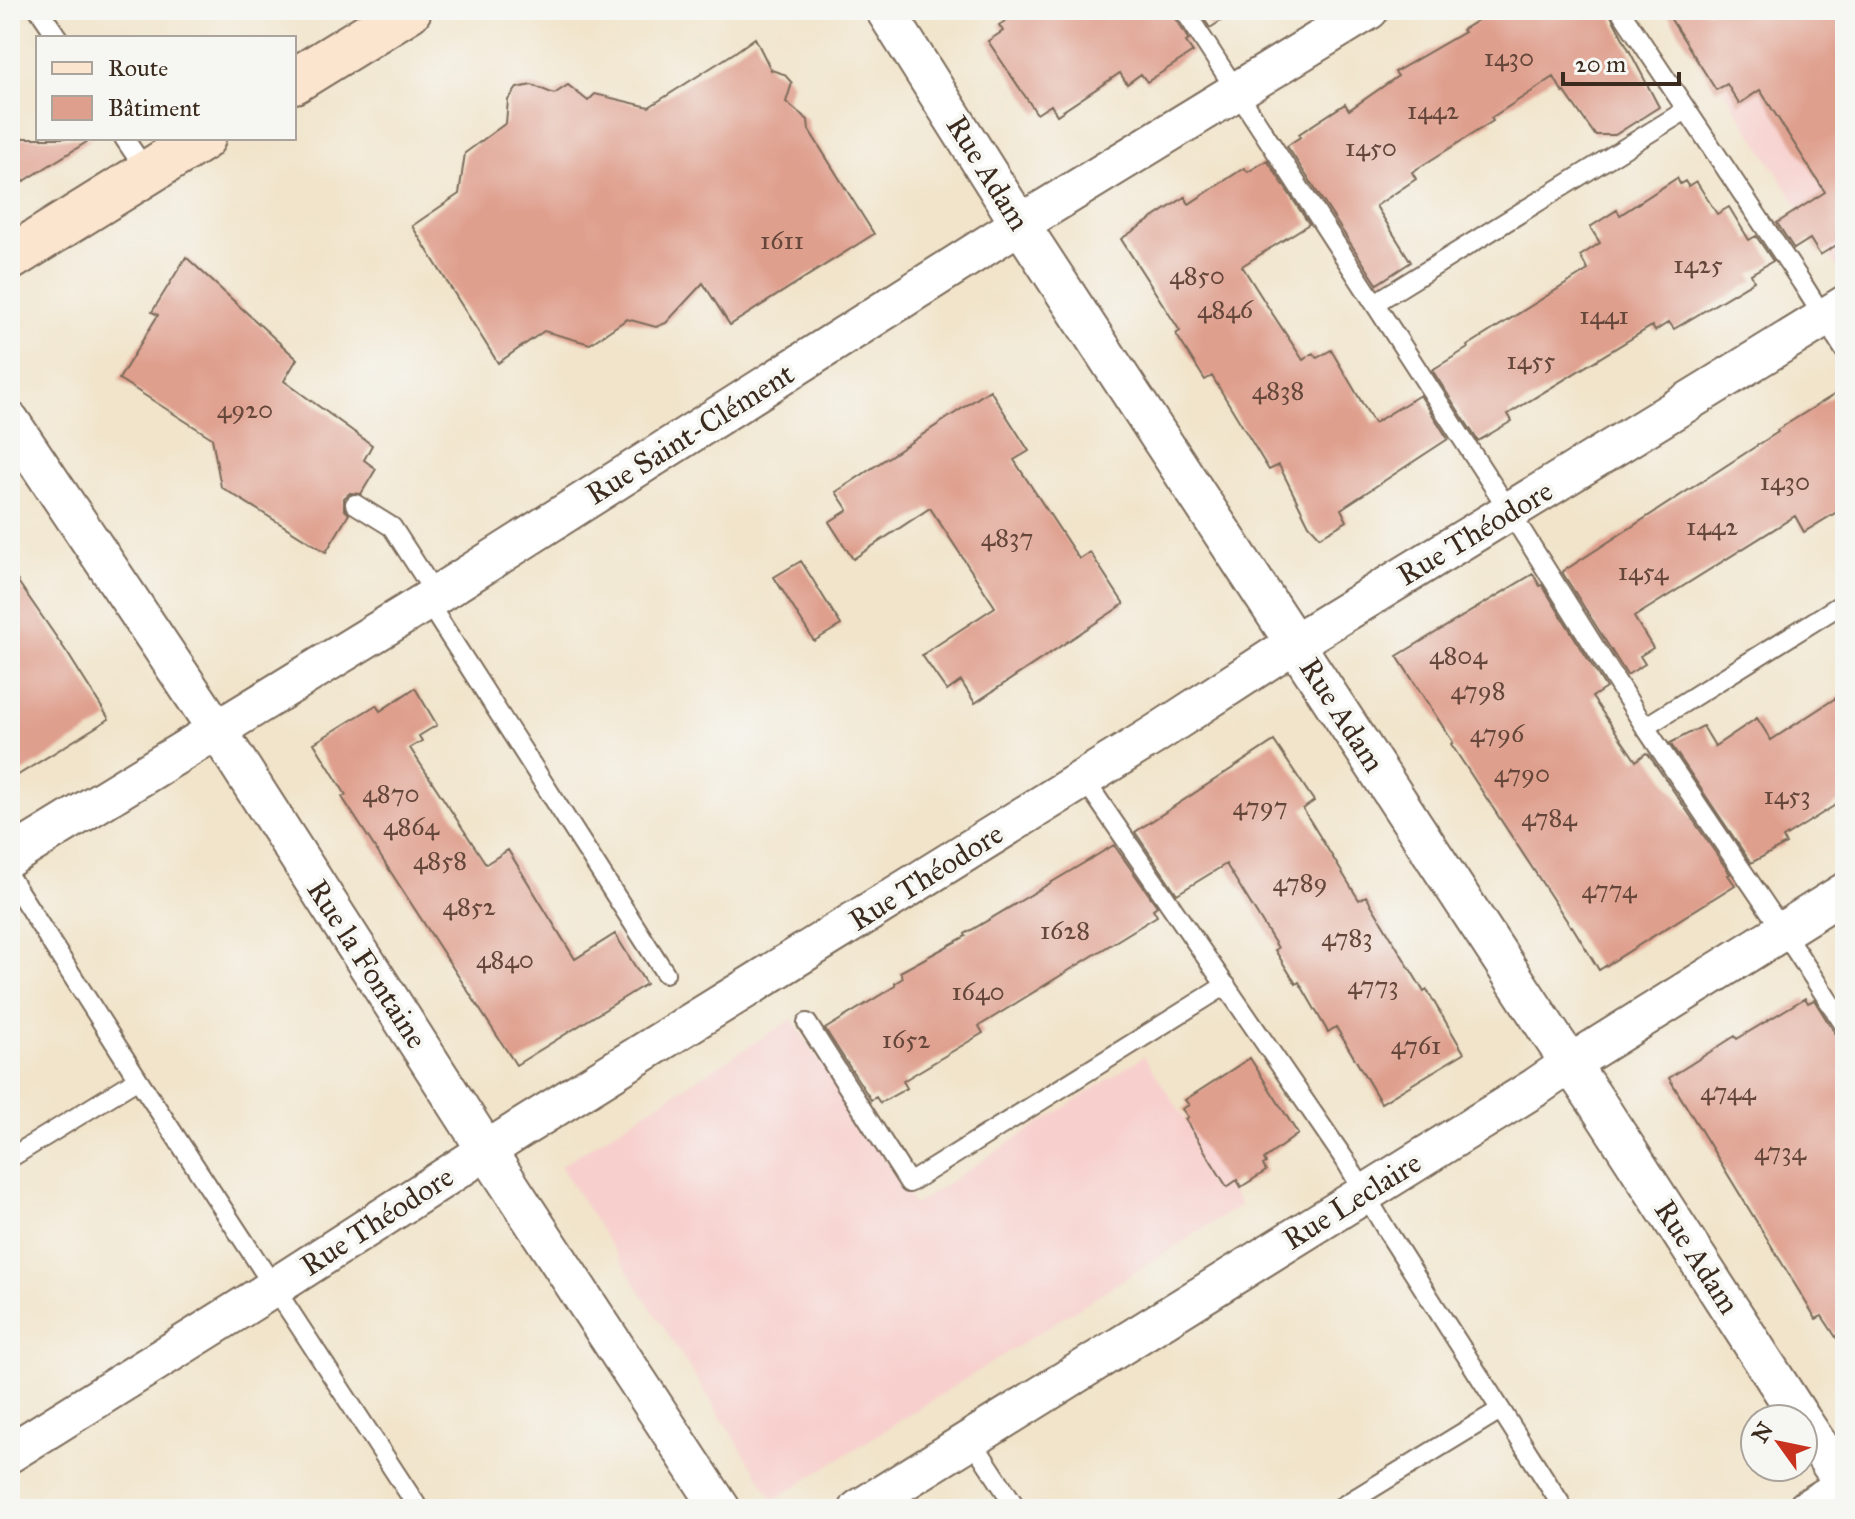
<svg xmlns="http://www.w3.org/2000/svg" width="1855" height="1519" font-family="'IM FELL Great Primer',serif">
<rect width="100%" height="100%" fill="#f6f6f2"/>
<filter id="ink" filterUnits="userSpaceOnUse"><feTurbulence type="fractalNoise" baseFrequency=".0125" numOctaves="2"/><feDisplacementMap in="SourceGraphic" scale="16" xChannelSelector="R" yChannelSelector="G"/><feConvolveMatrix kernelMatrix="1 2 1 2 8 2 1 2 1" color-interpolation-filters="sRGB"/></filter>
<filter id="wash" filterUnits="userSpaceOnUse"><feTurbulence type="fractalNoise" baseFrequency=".006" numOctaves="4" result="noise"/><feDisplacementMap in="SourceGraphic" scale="32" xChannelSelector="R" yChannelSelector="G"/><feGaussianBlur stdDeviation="1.8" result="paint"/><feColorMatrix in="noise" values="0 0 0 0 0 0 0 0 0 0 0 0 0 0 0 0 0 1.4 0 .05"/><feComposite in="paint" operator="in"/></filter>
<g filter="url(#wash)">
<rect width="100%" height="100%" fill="#f1e4ca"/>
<path fill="#f7d0cd" d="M1673 10H1845V280Z
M792 1019 914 1205 1144 1056 1241 1205 774 1500 560 1166Z"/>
<g id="blocks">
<path fill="#df9f8d" d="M1023 10H1172L1174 17 1189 40 1186 42 1193 52 1147 82 1141 74 1127 84 1120 73 1057 115 1051 105 1037 114 988 41 1003 31 999 25Z
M1198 10H1238L1210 28Z
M1494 10H1608L1659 107 1615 135H1595L1565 92 1563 93 1554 77 1491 118 1493 121 1412 172 1416 179 1376 206 1411 262 1377 284 1287 146 1300 137 1299 134 1345 104 1349 110 1398 76 1395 72 1464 32 1462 30Z
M1665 10H1845V240L1820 255 1810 239 1794 249 1777 223 1825 192 1760 90 1739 104 1727 84 1716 90Z
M755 38 771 70 784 74 792 83 786 102 808 120 809 130 874 234 730 325 703 283 666 323 656 327 627 319 590 344 544 331 498 363 412 226 459 194 465 153 506 123 508 100 517 88 532 85 554 94 568 85 588 101 595 94 649 107 734 53Z
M10 138H93L10 190Z
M1267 160 1309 224 1242 266 1268 307 1303 360 1313 353 1317 358 1331 350 1374 423 1420 395 1448 439 1341 509 1347 521 1320 537 1309 525 1279 465 1269 470 1212 376 1205 380 1176 334 1180 331 1121 239 1185 197 1189 204 1244 168 1248 172Z
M1677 178 1680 184 1685 181 1688 186 1696 181 1717 214 1729 207 1749 240 1756 236 1773 261 1751 274 1754 281 1674 329 1669 322 1655 331 1652 326 1508 414 1512 421 1478 441 1432 370 1468 348 1467 346 1588 270 1580 256 1600 243 1590 227 1617 210 1620 215Z
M186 257 297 359 284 381 372 445 364 460 376 469 361 494 350 493 344 498V509L349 514 326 552 221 487 212 438 119 379 158 315 152 312Z
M1845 388V507L1804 532 1795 516 1634 617 1653 648 1640 656 1645 664 1627 675 1562 572 1778 432 1777 430Z
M990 390 1029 451 1014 460 1079 559 1090 552 1124 604 975 703 961 681 947 691 922 655 995 607 930 508 853 559 829 522 848 510 836 492Z
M801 561 841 625 814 641 774 577Z
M10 570 68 654 109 719 10 780Z
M1533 574 1540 586 1542 585 1606 688 1592 697 1636 761 1646 753 1649 755 1730 874 1728 875 1735 885 1599 970 1572 926 1571 927 1451 744 1453 742 1397 656Z
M415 688 437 725 419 736 422 741 410 748 486 864 508 850 575 959 615 934 646 984 516 1065 342 797 346 795 314 743 376 705 380 711Z
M1845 692V799L1783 838 1786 844 1751 863 1670 743 1703 726 1715 746 1757 718 1771 740Z
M1274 741 1314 801 1303 809 1359 900 1366 896 1424 992 1427 990 1464 1053 1381 1103 1336 1027 1328 1032 1299 982 1296 984 1275 950 1278 948 1226 864 1177 894 1135 832Z
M1114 845 1157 906 1153 909 1157 916 979 1026 983 1033 903 1081 907 1088 880 1103 876 1097 871 1100 825 1029 895 986V983L903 978 900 972 966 936 965 934Z
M1805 998 1808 1003 1814 1000 1835 1033 1845 1038V1351L1822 1316 1816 1319 1669 1078 1735 1036 1737 1039Z
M1250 1058 1298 1134 1264 1159 1266 1163 1263 1165 1266 1171 1241 1187 1237 1180 1227 1187 1185 1119 1188 1117 1182 1109 1189 1105 1185 1100Z"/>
</g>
</g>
<g filter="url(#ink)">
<use href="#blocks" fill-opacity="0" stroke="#7b6b5a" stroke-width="2"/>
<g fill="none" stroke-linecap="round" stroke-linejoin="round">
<g stroke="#7b6b5a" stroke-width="22">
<path id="lane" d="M39 10 58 38
M1184 10 1510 512 1645 727 1783 931 1845 1026
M1620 10 1802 283 1845 351
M124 138 147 172
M1375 303 1686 110
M355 504 392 527 436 595
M427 601 665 973
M1645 727 1845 602
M1084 779 1345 1160 1387 1231 1564 1509
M10 878 138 1079 419 1509
M807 1023 909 1183 1226 985
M10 1158 138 1079
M971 1439 1017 1509
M1338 1509 1500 1410"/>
</g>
<g stroke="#7b6b5a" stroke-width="42">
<path id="street" d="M885 10 1020 224 1551 1035 1595 1100 1801 1419
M10 421 217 730 487 1151 721 1509
M10 857 427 601 1020 224 1369 10
M1803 1422 1845 1486
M10 1453 275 1287 520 1129 1154 735 1295 643 1845 305
M859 1509 1536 1087 1571 1063 1845 892
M1807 1509 1845 1485"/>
</g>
<g stroke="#7b6b5a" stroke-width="48">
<path id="secondary" d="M294 81 409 10
M10 258 203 138"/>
</g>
<use href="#lane" stroke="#fff" stroke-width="18"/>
<use href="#street" stroke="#fff" stroke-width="38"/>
<use href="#secondary" stroke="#fbe5cf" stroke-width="44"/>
</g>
</g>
<g text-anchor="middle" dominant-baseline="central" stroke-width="8" stroke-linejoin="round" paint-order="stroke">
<g font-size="26" fill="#64473a">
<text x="1509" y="57">1430</text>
<text x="1433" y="110">1442</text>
<text x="1371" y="147">1450</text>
<text x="782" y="240">1611</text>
<text x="1698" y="264">1425</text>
<text x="1197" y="275">4850</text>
<text x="1225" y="309">4846</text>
<text x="1604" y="315">1441</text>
<text x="1531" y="360">1455</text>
<text x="1278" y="390">4838</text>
<text x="245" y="409">4920</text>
<text x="1785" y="481">1430</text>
<text x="1712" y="526">1442</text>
<text x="1007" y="537">4837</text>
<text x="1643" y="571">1454</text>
<text x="1458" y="655">4804</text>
<text x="1478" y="690">4798</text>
<text x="1497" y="733">4796</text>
<text x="1522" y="773">4790</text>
<text x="391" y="793">4870</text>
<text x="1787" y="795">1453</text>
<text x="1260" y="806">4797</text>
<text x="1549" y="817">4784</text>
<text x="411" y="826">4864</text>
<text x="440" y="860">4858</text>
<text x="1300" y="882">4789</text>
<text x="1609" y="889">4774</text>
<text x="469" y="906">4852</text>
<text x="1065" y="930">1628</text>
<text x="1347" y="937">4783</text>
<text x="505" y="959">4840</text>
<text x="1373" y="985">4773</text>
<text x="978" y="991">1640</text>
<text x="906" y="1039">1652</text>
<text x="1416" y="1045">4761</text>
<text x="1728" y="1091">4744</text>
<text x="1780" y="1151">4734</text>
</g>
<g font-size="30" fill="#3b2a1e" stroke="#f6f6f2">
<text transform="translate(988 173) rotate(58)">Rue Adam</text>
<text transform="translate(690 434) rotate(-32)">Rue Saint-Clément</text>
<text transform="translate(1475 533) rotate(-31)">Rue Théodore</text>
<text transform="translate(1342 715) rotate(57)">Rue Adam</text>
<text transform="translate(926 877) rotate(-32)">Rue Théodore</text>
<text transform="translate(367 964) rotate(57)">Rue la Fontaine</text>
<text transform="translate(1352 1201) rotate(-32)">Rue Leclaire</text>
<text transform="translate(377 1221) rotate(-33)">Rue Théodore</text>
<text transform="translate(1697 1257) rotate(57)">Rue Adam</text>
</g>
</g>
<rect width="1855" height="1519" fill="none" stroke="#f6f6f2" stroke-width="40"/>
<rect x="36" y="36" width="260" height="104" fill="#f6f6f2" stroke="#aba49d" stroke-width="2"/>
<rect x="52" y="62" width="40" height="12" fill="#fbe5cf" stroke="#aba49d" stroke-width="2"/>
<text x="108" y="76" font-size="24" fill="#3b2a1e">Route</text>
<rect x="52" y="96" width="40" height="24" fill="#df9f8d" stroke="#aba49d" stroke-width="2"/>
<text x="108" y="116" font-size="24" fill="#3b2a1e">Bâtiment</text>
<g transform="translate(1779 1443) rotate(303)"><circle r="38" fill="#f6f6f2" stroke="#aba49d" stroke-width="2"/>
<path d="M0-6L14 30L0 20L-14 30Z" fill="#c8321e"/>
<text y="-12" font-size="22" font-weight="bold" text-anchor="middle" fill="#3b2a1e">N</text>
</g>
<path d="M1563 72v12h116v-12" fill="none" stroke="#3b2a1e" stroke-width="4"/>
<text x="1575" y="72" font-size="24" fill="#3b2a1e" stroke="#f6f6f2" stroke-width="6" paint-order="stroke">20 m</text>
</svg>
